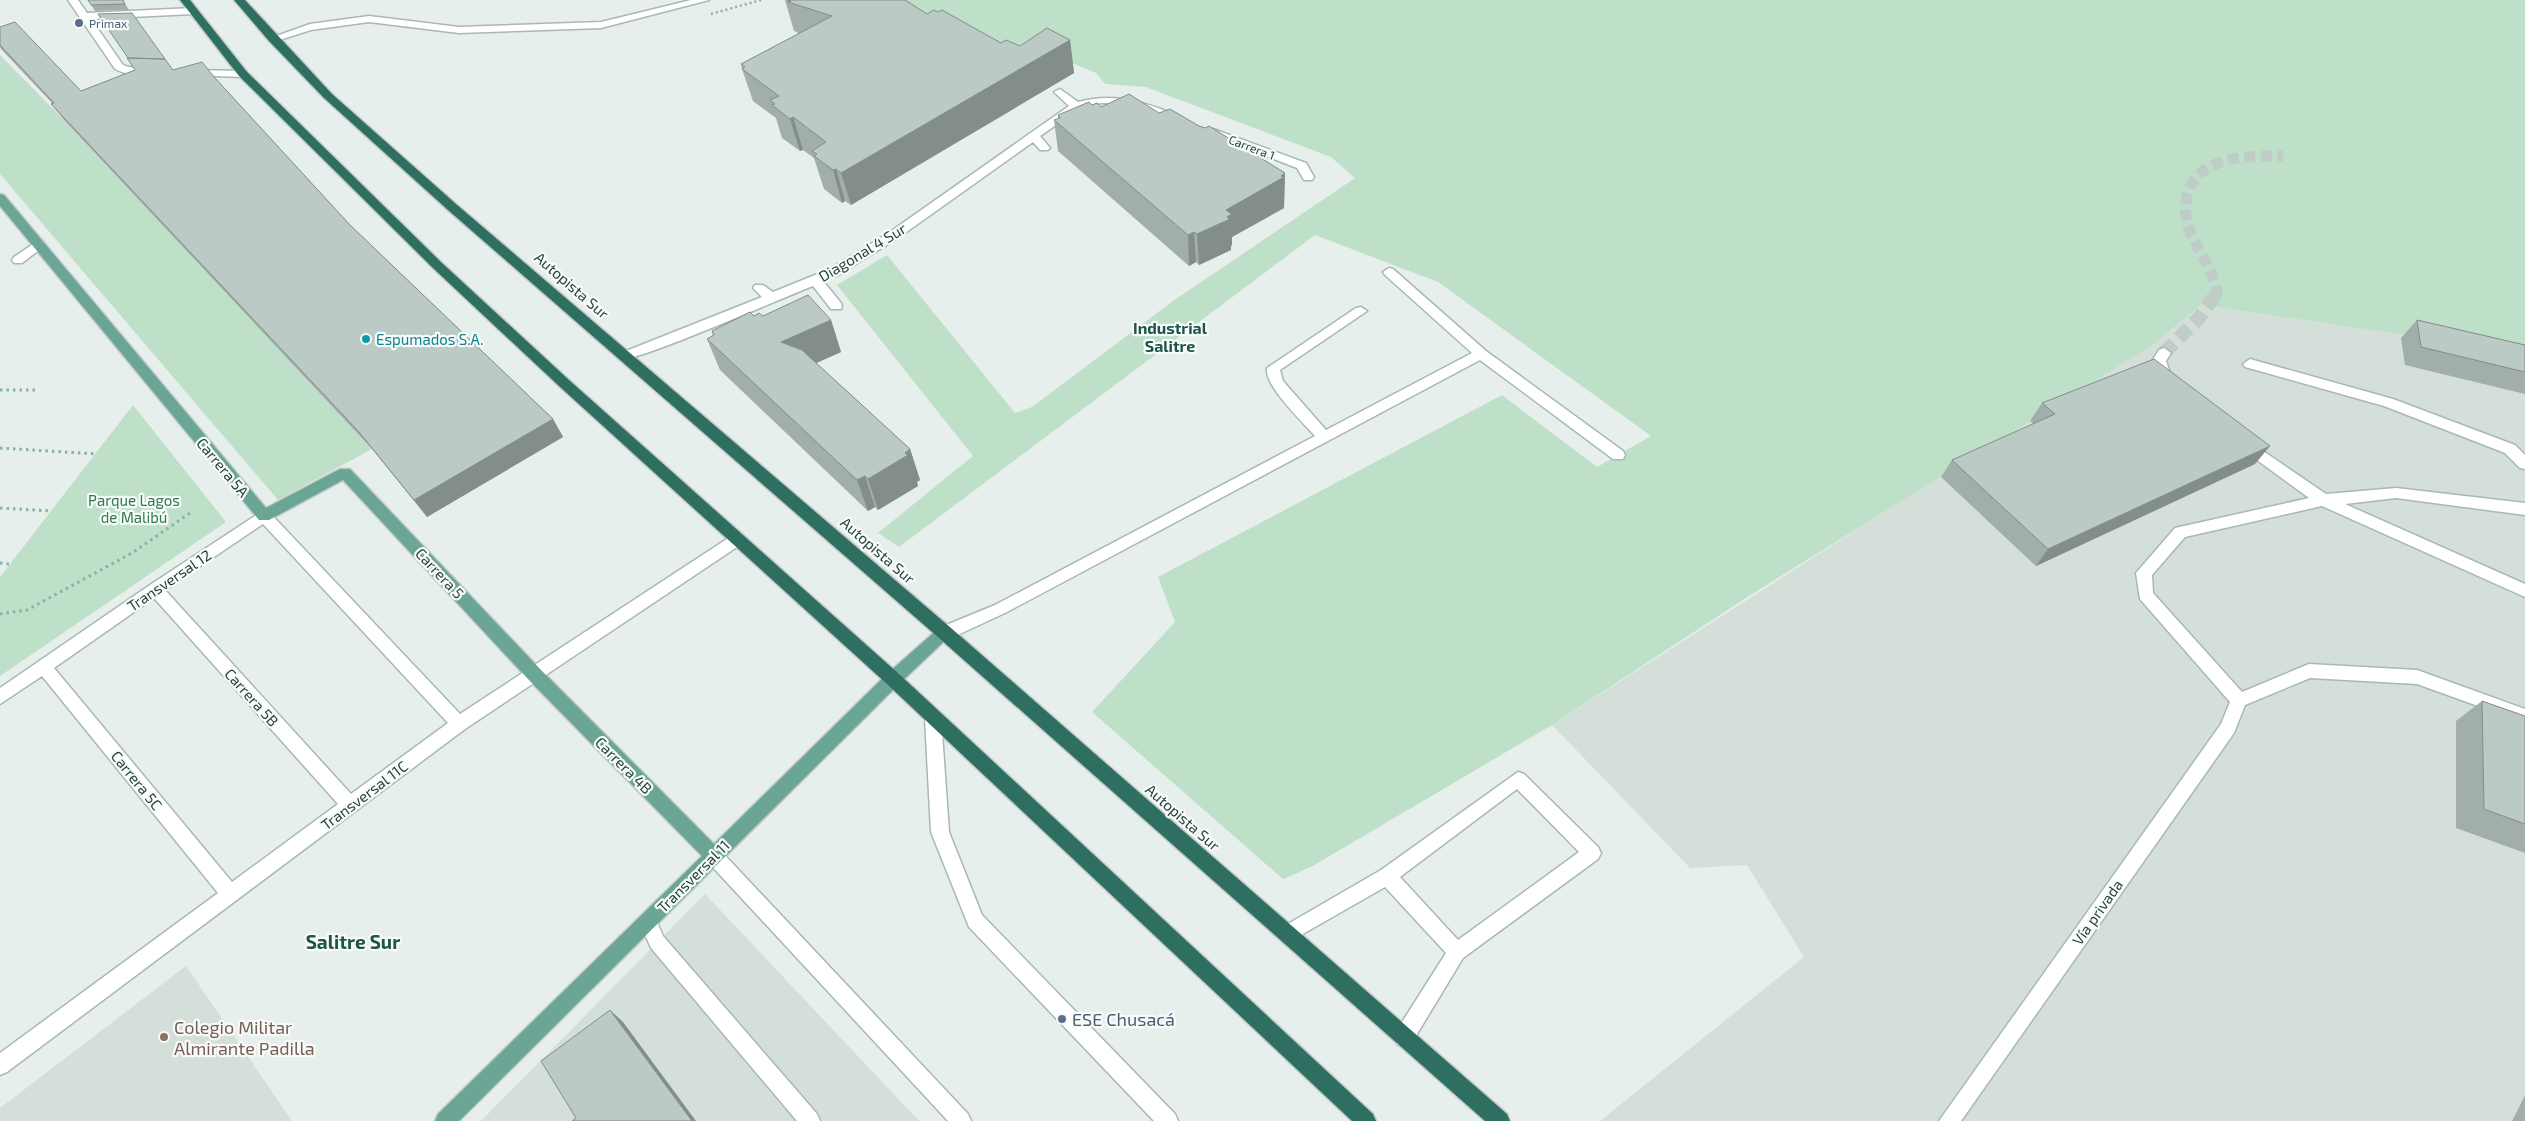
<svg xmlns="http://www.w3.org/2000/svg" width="2525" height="1121" font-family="'Exo 2',sans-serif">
<rect width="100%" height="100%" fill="#e6efeb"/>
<path fill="#d4dfda" d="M2201 305 2525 353V1095L2512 1121H1600L1804 957 1747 865 1690 868 1552 725 1940 476 2154 344Z
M705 894 919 1121H481Z
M186 966 292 1121H0V1108Z"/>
<path fill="#bfe0c8" d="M832 0H2525V353L2201 305 2154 344 1749 596 1552 725 1311 867 1283 879 1092 712 1175 622 1158 577 1502 395 1597 467 1651 436 1438 282 1315 235 899 547 878 533 973 456 837 285 887 255 1015 413 1032 407 1173 301 1355 178 1331 157 1146 87 1105 84 1096 73 1067 61Z
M0 55 65 121 372 449 278 500 0 174Z
M133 405 226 522 0 676V577Z"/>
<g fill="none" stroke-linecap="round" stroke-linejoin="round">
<path stroke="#bfccc8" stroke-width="11" stroke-dasharray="11 5.5" stroke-linecap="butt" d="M2215 296 2217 293C2213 269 2198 251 2189 229 2185 218 2185 206 2187 195 2197 155 2250 156 2283 156"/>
<path stroke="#bfccc8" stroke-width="14" stroke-dasharray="14 7" stroke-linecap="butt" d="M2164 353 2199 318 2216 294"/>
<g stroke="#a8b8b2" stroke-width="3">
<path id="minor" d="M68 0H78L87 13 193 8 198 11 193 14 91 19 123 65C133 70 148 65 156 72 147 80 125 74 115 69Z
M691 0H709L601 28 459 33 369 22 311 30 273 42 268 39 310 24 369 16 459 27 601 22Z
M192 70 243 71 248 74 243 77 188 75V71Z
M1060 89 1078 102C1108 94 1135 99 1163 110 1170 113 1180 115 1185 120L1179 123C1148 116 1110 91 1078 110 1065 117 1053 128 1040 136L1050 148 1048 150H1040L1033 142 898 238 838 275 823 281 841 303 842 306 841 309H831L813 286C789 295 635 363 621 359L619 356 621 353 762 297 753 288 755 285H763L773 292 830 269 890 232 1069 106 1054 92Z
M1213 129 1306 163 1314 177 1312 180H1304L1297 168 1209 134 1207 132Z
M39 240 43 241 45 244 43 247 22 263H14L12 260 14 257Z
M1389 268 1393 269 1486 351 1623 451 1625 455 1623 459H1613L1480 360 1005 613 951 638 945 639 939 638 937 633 939 628 995 605 1315 436C1303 422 1264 386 1267 368L1356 308 1361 307 1367 311 1280 370 1283 381 1326 430 1472 353 1385 275 1383 272Z
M2164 348 2171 353 2166 361 2173 382 2166 387 2159 382 2152 361 2159 350Z
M2250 359 2393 399 2515 445 2525 455V469L2520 468 2505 453 2384 406 2245 367 2243 364Z
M2247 440 2326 494 2396 488 2525 503V515L2396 498 2345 504 2525 584V597L2322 506 2185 537 2152 575 2153 593 2242 692 2309 664 2417 670 2525 709V723L2417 684 2310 678 2245 705 2234 733 1961 1121H1939L2221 724 2230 702 2140 599 2136 573 2175 528 2309 498 2242 449 2240 445 2242 441Z
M264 510 269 512 460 714 733 535H743L745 539 743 543 465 729 7 1072 0 1075V1053L218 893 42 676 0 704V688L150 585ZM263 524 448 723 351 794 165 590ZM154 598 338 804 232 882 54 668Z
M933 711 939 713 941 718 949 832 982 915 1175 1114 1178 1121H1154L969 927 931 832 925 718 927 713Z
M1518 772 1524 774 1598 847 1601 853 1598 859 1463 958 1411 1044 1404 1047 1397 1044 1394 1037 1397 1030 1446 953 1385 887 1287 943 1281 940 1278 934 1281 928 1381 870ZM1517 789 1579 852 1458 940 1400 877Z
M713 847 719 849 968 1114 971 1121H948L707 861 704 855 707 849Z
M648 912 654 915 663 936 817 1114 820 1121H797L651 948 639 921 642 915Z"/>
</g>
<g stroke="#c2cac8" stroke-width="3">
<path id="major" d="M0 194 4 195 266 508 340 469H350L540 669 714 844 887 674 939 628 945 627 951 628 953 633 899 684 459 1121H435L438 1114 702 856 528 679 343 480 269 520H259L0 206Z"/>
</g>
<g stroke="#c2cac8" stroke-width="3">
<path id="highway" d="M180 0H190L247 72 442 263 569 380 899 674 1373 1114 1376 1121H1352L887 684 559 386 434 269 239 76Z
M234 0H245L332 94 456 204 951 628 1507 1114 1510 1121H1485L939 638 448 210 324 98 269 41Z"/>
</g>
<path stroke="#86b3a5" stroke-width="2.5" stroke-dasharray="2 3" stroke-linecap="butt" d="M711 14 761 0"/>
<path stroke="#86b3a5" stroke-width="3" stroke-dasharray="2.5 4" stroke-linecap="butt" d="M0 390H36
M0 448 97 454
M0 508 52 511
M0 563 10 564
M0 614 27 610 132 553 193 511"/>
<use href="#minor" fill="#fff" fill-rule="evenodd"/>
<use href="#major" fill="#6aa596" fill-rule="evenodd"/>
<use href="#highway" fill="#2f6f62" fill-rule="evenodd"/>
</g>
<path fill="#a1aea9" d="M88 0H123L129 10 95 11Z
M785 0H905L927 14 938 12 1001 43 1020 46 1070 40 1074 73 851 205 845 201 842 203 824 189 814 158 803 150 800 151 782 138 776 118 753 101 742 69 741 64 798 34 797 32 794 31Z
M0 27 81 91 135 70H173L215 78 350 225 553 419 563 437 427 517 372 449 65 121 51 104 52 103 1 49 0 47Z
M1092 105 1101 107 1159 113 1205 128 1285 173 1284 208 1232 237V245L1231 246V250L1199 265 1196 262 1189 266 1058 151 1054 120 1058 119V115Z
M754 316 831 320 841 352 816 363 910 449 920 480 917 482 918 486 878 510 875 507 868 511 720 370 707 339 713 336 712 331Z
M2417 320 2525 345V394L2405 365 2401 338Z
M2042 403 2255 464 2036 566 1941 477 1952 460 2034 424 2030 421Z
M2482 701 2525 716V853L2456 828V721Z
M2525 1095V1121H2512Z"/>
<path fill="#838d89" d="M1070 40 1074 73 851 205 841 173Z
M793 117 803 150 800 151 790 119Z
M836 169 845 201 842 203 833 170Z
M1285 173 1284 208 1232 237V245L1231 246V250L1199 265 1197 234 1226 210Z
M1194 232 1196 262 1189 266 1188 235Z
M831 320 841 352 792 374 781 342Z
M553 419 563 437 427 517 414 500Z
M2270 446 2255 464 2036 566 2048 549Z
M910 449 920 480 917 482 918 486 878 510 868 479Z
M865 476 875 507 868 511 857 480Z
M610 1010 623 1022 696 1121H692Z"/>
<path fill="#bbcac4" stroke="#838d89" d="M88 0H123L125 4 91 5Z
M788 0H905L927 14 934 10 938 12 942 10 1001 43 1006 40 1020 46 1047 28 1070 40 841 173 836 169 833 170 814 156 817 154 812 151 826 142 793 117 790 119 772 105 775 104 770 100 779 96 742 69 745 67 741 64 832 16 788 2 791 1Z
M132 13 165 59 128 58 98 14Z
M15 22 81 91 135 70 127 58 165 59 173 70 202 62 215 78 350 225 553 419 414 500 359 432 51 104 54 103 0 45V27Z
M1129 94 1159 113 1170 109 1199 126 1205 128 1209 126 1285 173 1281 176 1284 177 1226 210 1232 214 1227 217 1230 219 1197 234 1194 232 1188 235 1054 120 1060 118 1058 115 1089 102 1092 105 1097 103 1101 107Z
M808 295 831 320 781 342 802 350 910 449 905 453 908 455 868 479 865 476 857 480 707 339 714 335 712 331 750 312 754 316 759 313 763 316Z
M2417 320 2525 345V372L2421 347Z
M2154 359 2270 446 2048 549 1952 460 2055 414 2042 403Z
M2482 701 2525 716V824L2484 809Z
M610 1010 692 1121H572L576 1118 541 1061Z"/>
<g fill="#5c6f8a" stroke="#f7fbf9" stroke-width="2">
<circle cx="79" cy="23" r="5"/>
<circle cx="1062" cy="1019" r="5"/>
</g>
<circle fill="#0f9aa8" stroke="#f7fbf9" stroke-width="2" cx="366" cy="339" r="5"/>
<circle fill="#8d6e63" stroke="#f7fbf9" stroke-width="2" cx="164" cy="1037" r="5"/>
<g text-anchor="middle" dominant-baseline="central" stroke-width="4.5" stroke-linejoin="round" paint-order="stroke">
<g font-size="12" fill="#4e5e75" stroke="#f7fbf9" text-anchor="start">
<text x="89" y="23">Primax</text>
</g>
<g font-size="12" fill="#24423a" stroke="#f7fbf9">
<text transform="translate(1252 147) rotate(21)">Carrera 1</text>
</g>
<g font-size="15" fill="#24423a" stroke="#f7fbf9">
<text transform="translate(862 252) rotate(-31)">Diagonal 4 Sur</text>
<text transform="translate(572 285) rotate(41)">Autopista Sur</text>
<text transform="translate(223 467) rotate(50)">Carrera 5A</text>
<text transform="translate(878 550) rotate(41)">Autopista Sur</text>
<text transform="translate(440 573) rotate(47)">Carrera 5</text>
<text transform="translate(169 580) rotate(-34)">Transversal 12</text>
<text transform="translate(252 697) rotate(48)">Carrera 5B</text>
<text transform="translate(624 765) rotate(45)">Carrera 4B</text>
<text transform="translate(137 780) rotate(51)">Carrera 5C</text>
<text transform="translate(364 795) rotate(-37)">Transversal 11C</text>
<text transform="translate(1183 817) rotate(41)">Autopista Sur</text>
<text transform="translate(693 876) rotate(-45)">Transversal 11</text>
<text transform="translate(2097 912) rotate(-55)">Vía privada</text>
</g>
<g font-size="15" fill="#0d838f" stroke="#f7fbf9" text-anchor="start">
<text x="376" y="339">Espumados S.A.</text>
</g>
<g font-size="15" fill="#2d7a4b" stroke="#f7fbf9">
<text x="134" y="500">Parque Lagos<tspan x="134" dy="17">de Malibú</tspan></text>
</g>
<g font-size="16" font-weight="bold" fill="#1f5548" stroke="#f7fbf9">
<text x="1170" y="327">Industrial<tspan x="1170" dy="18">Salitre</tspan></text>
</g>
<g font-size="18" fill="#4e5e75" stroke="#f7fbf9" text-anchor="start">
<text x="1072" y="1019">ESE Chusacá</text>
</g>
<g font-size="18" fill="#785e54" stroke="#f7fbf9" text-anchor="start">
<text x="174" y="1027">Colegio Militar<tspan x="174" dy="21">Almirante Padilla</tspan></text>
</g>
<g font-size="19" font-weight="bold" fill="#1f5548" stroke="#f7fbf9">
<text x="353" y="941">Salitre Sur</text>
</g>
</g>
</svg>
